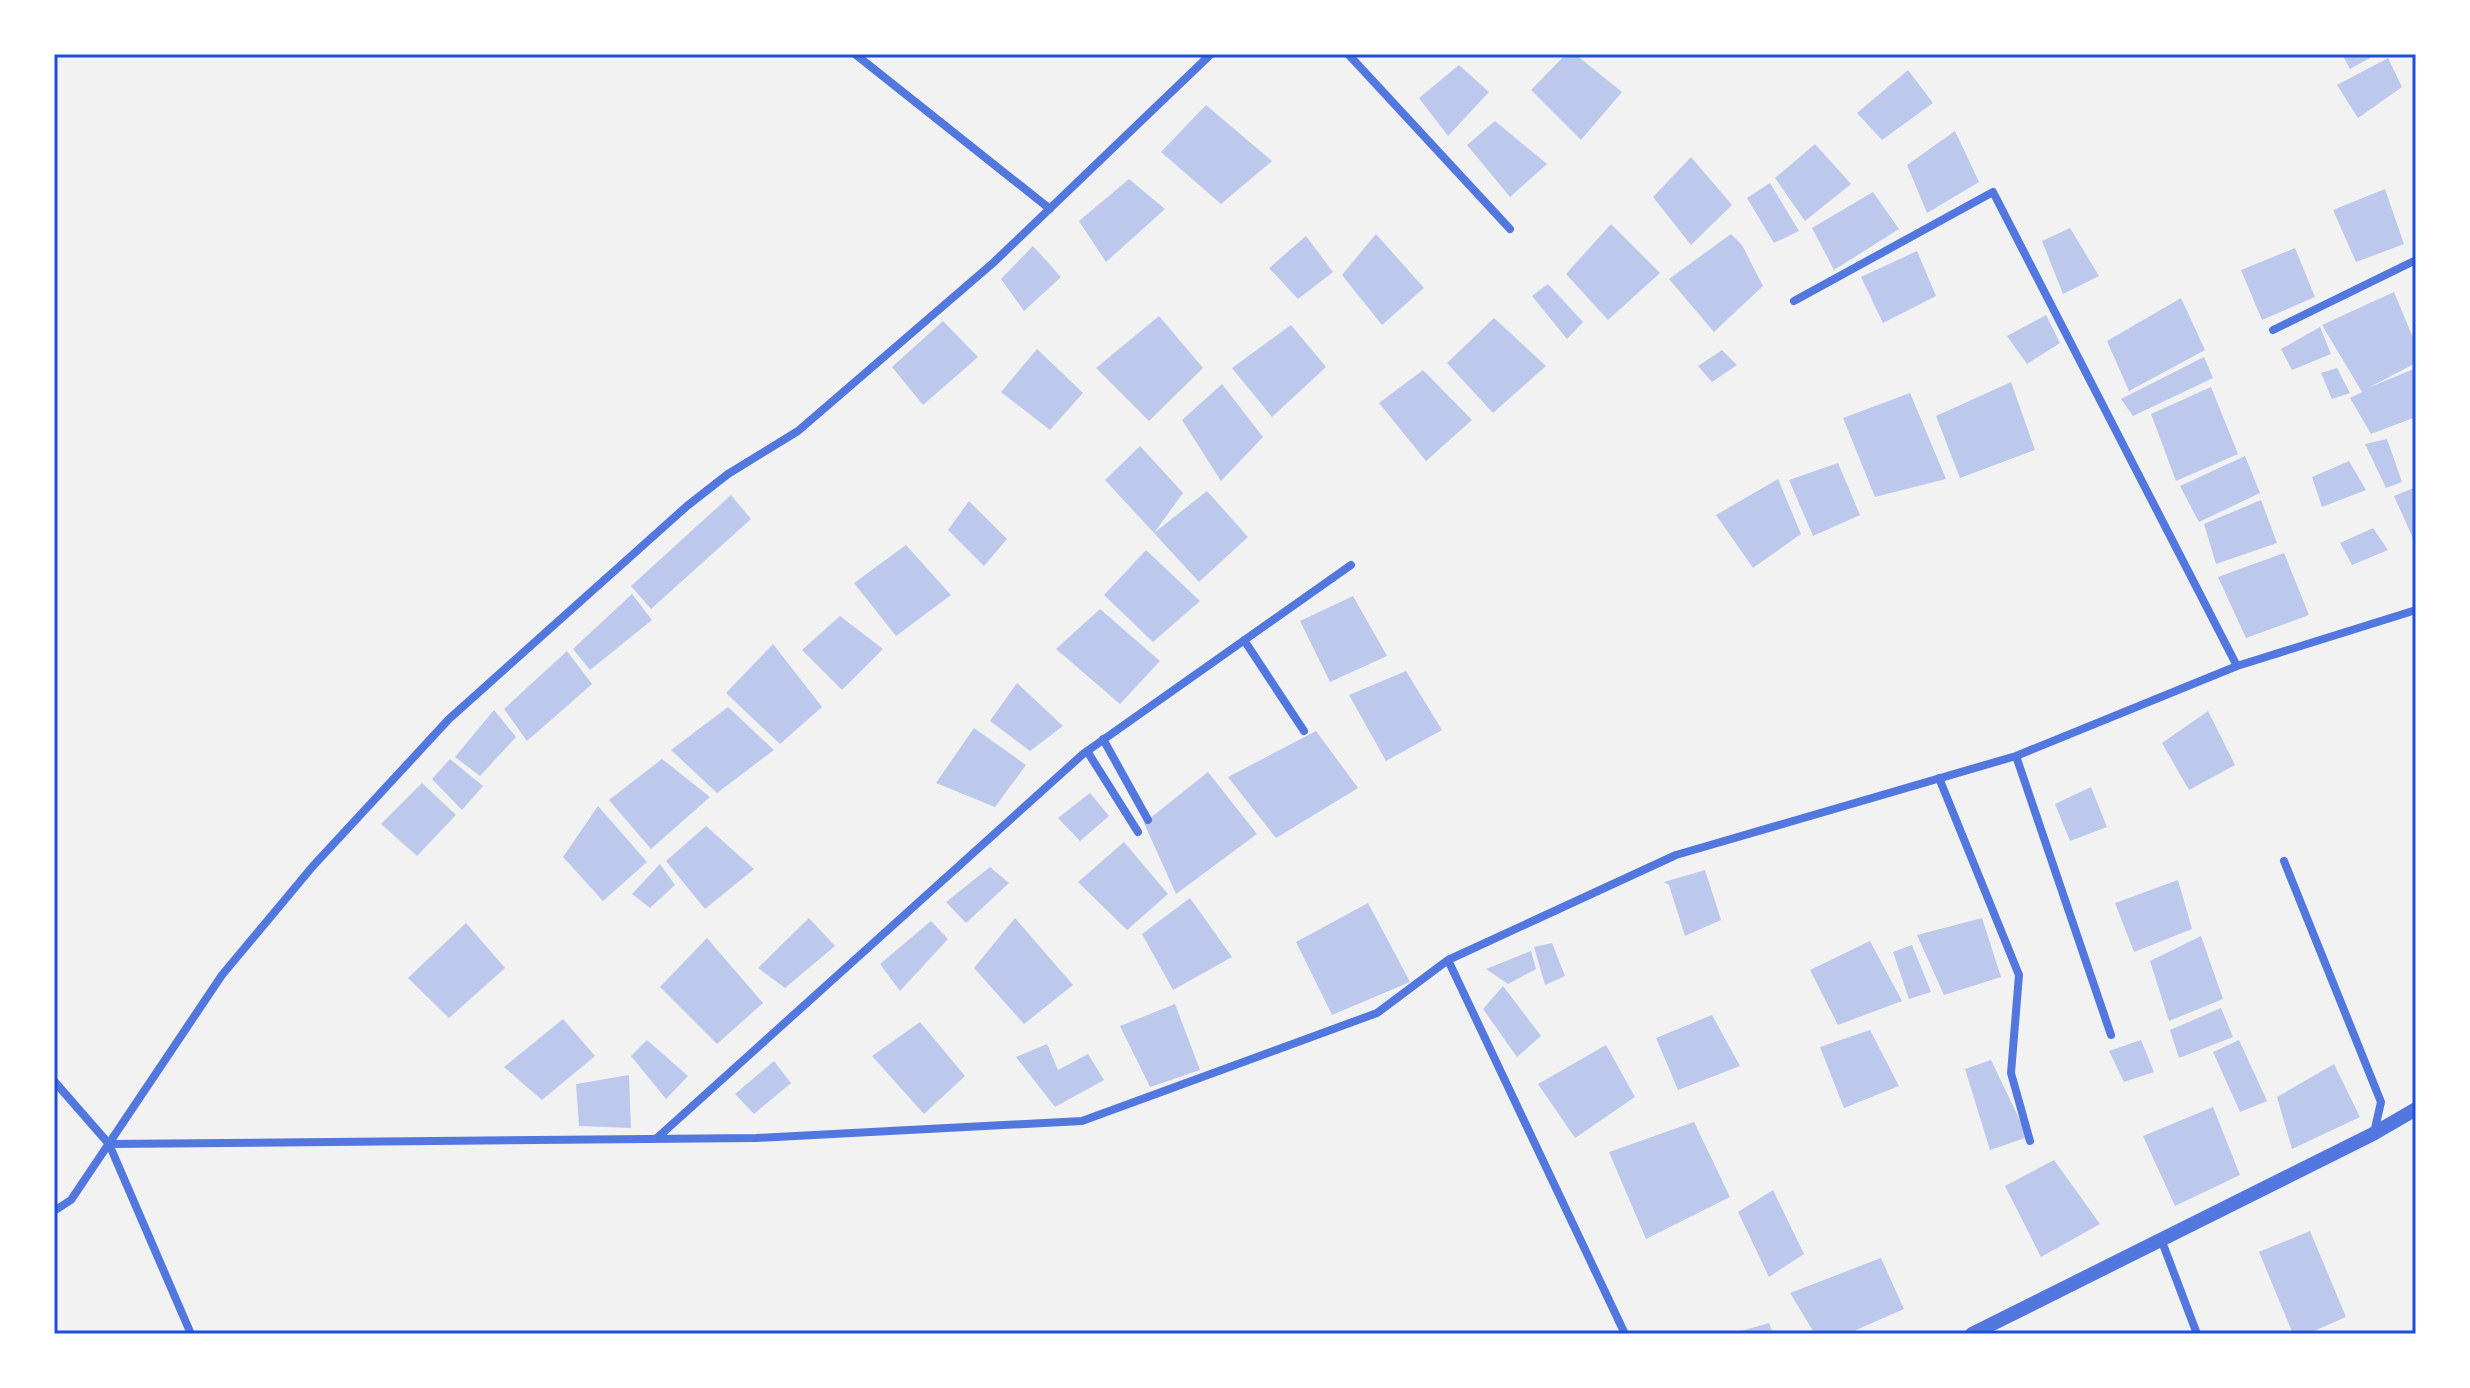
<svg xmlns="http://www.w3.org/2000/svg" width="2470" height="1388" font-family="Arial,sans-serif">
<rect width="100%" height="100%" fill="#f2f2f2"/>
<path fill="#bdc9ec" d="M1566 54H1575L1622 92 1581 140 1531 90Z
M2342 54H2377L2350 69Z
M2388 58 2402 87 2358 118 2337 85Z
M1459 65 1489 92 1448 136 1419 98Z
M1908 70 1933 103 1882 140 1857 113Z
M1206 105 1272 161 1221 204 1161 152Z
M1495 121 1547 164 1510 197 1467 145Z
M1955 131 1979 182 1927 213 1907 165Z
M1815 144 1851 184 1805 221 1775 178Z
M1691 157 1732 205 1691 245 1653 197Z
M1129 179 1165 209 1106 262 1079 221Z
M1770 183 1799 231 1774 243 1747 198Z
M2385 189 2404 244 2356 262 2333 210Z
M1873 192 1899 229 1834 270 1812 228Z
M1611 224 1660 273 1608 320 1566 274Z
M2070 228 2099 276 2063 294 2042 241Z
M1376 234 1424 288 1382 325 1342 275Z
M1731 234 1742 245 1763 286 1714 332 1669 279Z
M1306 236 1333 272 1298 299 1269 268Z
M1033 246 1061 277 1024 311 1001 279Z
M2295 248 2315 297 2262 320 2241 270Z
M1917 251 1936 296 1883 323 1861 277Z
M1548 284 1583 322 1567 339 1532 296Z
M2394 292 2416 345V363L2368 388 2416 368V417L2371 434 2350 398 2362 392 2322 325Z
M2181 298 2205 350 2129 391 2107 341Z
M2046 315 2060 343 2027 364 2007 336Z
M1159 316 1203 368 1149 421 1096 368Z
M1494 318 1546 366 1493 413 1447 363Z
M943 321 978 357 923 405 892 367Z
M1291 325 1326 367 1272 417 1232 368Z
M2320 327 2331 354 2292 370 2281 349Z
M1037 349 1083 393 1050 430 1001 392Z
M1722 350 1737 365 1712 382 1698 366Z
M2204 357 2213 378 2133 416 2121 399Z
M2337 368 2350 393 2332 399 2321 373Z
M1423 370 1472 420 1426 461 1379 403Z
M2011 382 2035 450 1960 478 1936 416Z
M1222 384 1263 437 1221 481 1182 420Z
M2211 387 2238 454 2176 481 2151 414Z
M1910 393 1946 479 1875 497 1843 418Z
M2387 439 2402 482 2386 488 2365 444Z
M1140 446 1183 493 1154 533 1105 480Z
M2245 456 2260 493 2199 522 2180 486Z
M2349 461 2366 490 2322 507 2312 477Z
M1838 463 1860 515 1813 536 1789 480Z
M1778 479 1801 534 1753 568 1716 515Z
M2416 487V545L2394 496Z
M1207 491 1248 537 1199 582 1154 533Z
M731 495 751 519 651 609 631 586Z
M2261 500 2277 543 2216 564 2204 524Z
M969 501 1007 539 984 566 948 530Z
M2373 528 2388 550 2352 565 2340 543Z
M906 545 951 595 896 636 854 583Z
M1146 550 1200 601 1153 642 1104 595Z
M2284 553 2309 615 2246 638 2218 577Z
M632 594 652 620 590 670 573 649Z
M1353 596 1387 656 1330 682 1300 621Z
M1100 609 1160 661 1120 704 1056 649Z
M840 616 883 649 842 690 802 650Z
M773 644 822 707 780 744 726 693Z
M567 651 592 684 527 741 504 709Z
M1406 671 1442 730 1386 761 1349 695Z
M1017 683 1063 726 1030 751 990 721Z
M728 707 774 750 717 793 671 750Z
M494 710 516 737 480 776 455 757Z
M2208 711 2235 765 2189 790 2162 743Z
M974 728 1026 765 995 807 936 783Z
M1316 731 1358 788 1276 838 1228 777Z
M450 759 483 786 462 810 432 779Z
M662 759 710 797 651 849 609 800Z
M1208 772 1257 834 1176 894 1144 823Z
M422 783 456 815 417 856 381 824Z
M2091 787 2107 827 2070 841 2055 804Z
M1090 793 1109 816 1080 841 1058 818Z
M598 806 647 862 603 901 563 857Z
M706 826 754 869 705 909 666 861Z
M1124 842 1168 894 1127 930 1078 882Z
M660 864 675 885 650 908 632 894Z
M990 867 1009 883 966 923 946 902Z
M1705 870 1721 920 1685 936 1669 885 1664 882Z
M2178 880 2192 929 2134 952 2115 903Z
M1190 898 1232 957 1173 990 1142 934Z
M1368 903 1410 982 1332 1015 1296 942Z
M809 918 835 946 785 988 758 968Z
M1015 918 1073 985 1024 1024 974 968Z
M1982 918 2001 977 1944 995 1917 935Z
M931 921 948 939 900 991 880 964Z
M466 923 505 968 449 1018 408 978Z
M2201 936 2223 999 2169 1021 2150 961Z
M707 938 763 1003 717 1044 660 987Z
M1870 941 1902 1001 1838 1025 1810 970Z
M1552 943 1565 976 1545 985 1534 947Z
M1912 945 1931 992 1909 999 1893 952Z
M1531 951 1536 969 1508 984 1486 969Z
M1503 986 1541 1036 1517 1057 1483 1009Z
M1175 1004 1200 1070 1150 1087 1120 1026Z
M2221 1008 2233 1037 2179 1058 2170 1030Z
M1712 1015 1740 1066 1678 1090 1656 1038Z
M563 1019 595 1056 542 1100 504 1067Z
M920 1022 965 1076 924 1114 872 1056Z
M1870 1030 1899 1086 1844 1108 1820 1047Z
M647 1040 688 1076 666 1099 631 1056Z
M2141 1040 2154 1072 2124 1082 2109 1051Z
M2239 1040 2267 1101 2240 1112 2213 1052Z
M1047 1044 1058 1070 1088 1054 1104 1080 1055 1107 1016 1057Z
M1606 1045 1635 1097 1575 1138 1538 1084Z
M1991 1060 2028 1137 1990 1150 1965 1069Z
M774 1061 791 1083 754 1114 735 1094Z
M2334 1064 2360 1117 2292 1149 2277 1097Z
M629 1075 631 1128 579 1126 576 1084Z
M2213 1107 2240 1175 2175 1206 2143 1136Z
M1694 1122 1730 1197 1646 1239 1609 1152Z
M2054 1160 2100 1224 2041 1257 2005 1186Z
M1773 1190 1804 1254 1769 1277 1738 1212Z
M2310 1231 2346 1317 2307 1334H2293L2259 1252Z
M1881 1258 1904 1309 1847 1334H1815L1790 1293Z
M1769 1323 1773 1334H1734V1333Z"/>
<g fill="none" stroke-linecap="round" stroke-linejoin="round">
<path stroke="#5277de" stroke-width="8" d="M855 54 1050 209
M1348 54 1510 229
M1794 301 1993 192 2237 666
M2273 330 2416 260
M1244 640 1304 731
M1103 739 1148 820
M1087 751 1138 832
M2016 756 2111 1035
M1939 778 2019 975 2011 1073 2030 1141
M2284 861 2381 1102 2374 1133
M1448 960 1625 1334
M54 1081 109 1144 191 1334
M657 1138 1083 754 1351 565
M109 1144 756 1138 1082 1121 1377 1013 1448 960 1676 855 2016 756 2237 666 2416 610
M54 1211 71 1200 222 975 313 866 449 719 687 506 728 474 798 431 993 263 1211 54
M2161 1239 2197 1334"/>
<path stroke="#5277de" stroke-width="14" d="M1972 1334 2373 1134 2416 1109"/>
</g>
<rect width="2470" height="1388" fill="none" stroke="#ffffff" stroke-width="112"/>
<rect x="56" y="56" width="2358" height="1276" fill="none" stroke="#1d4ed8" stroke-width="3"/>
</svg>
